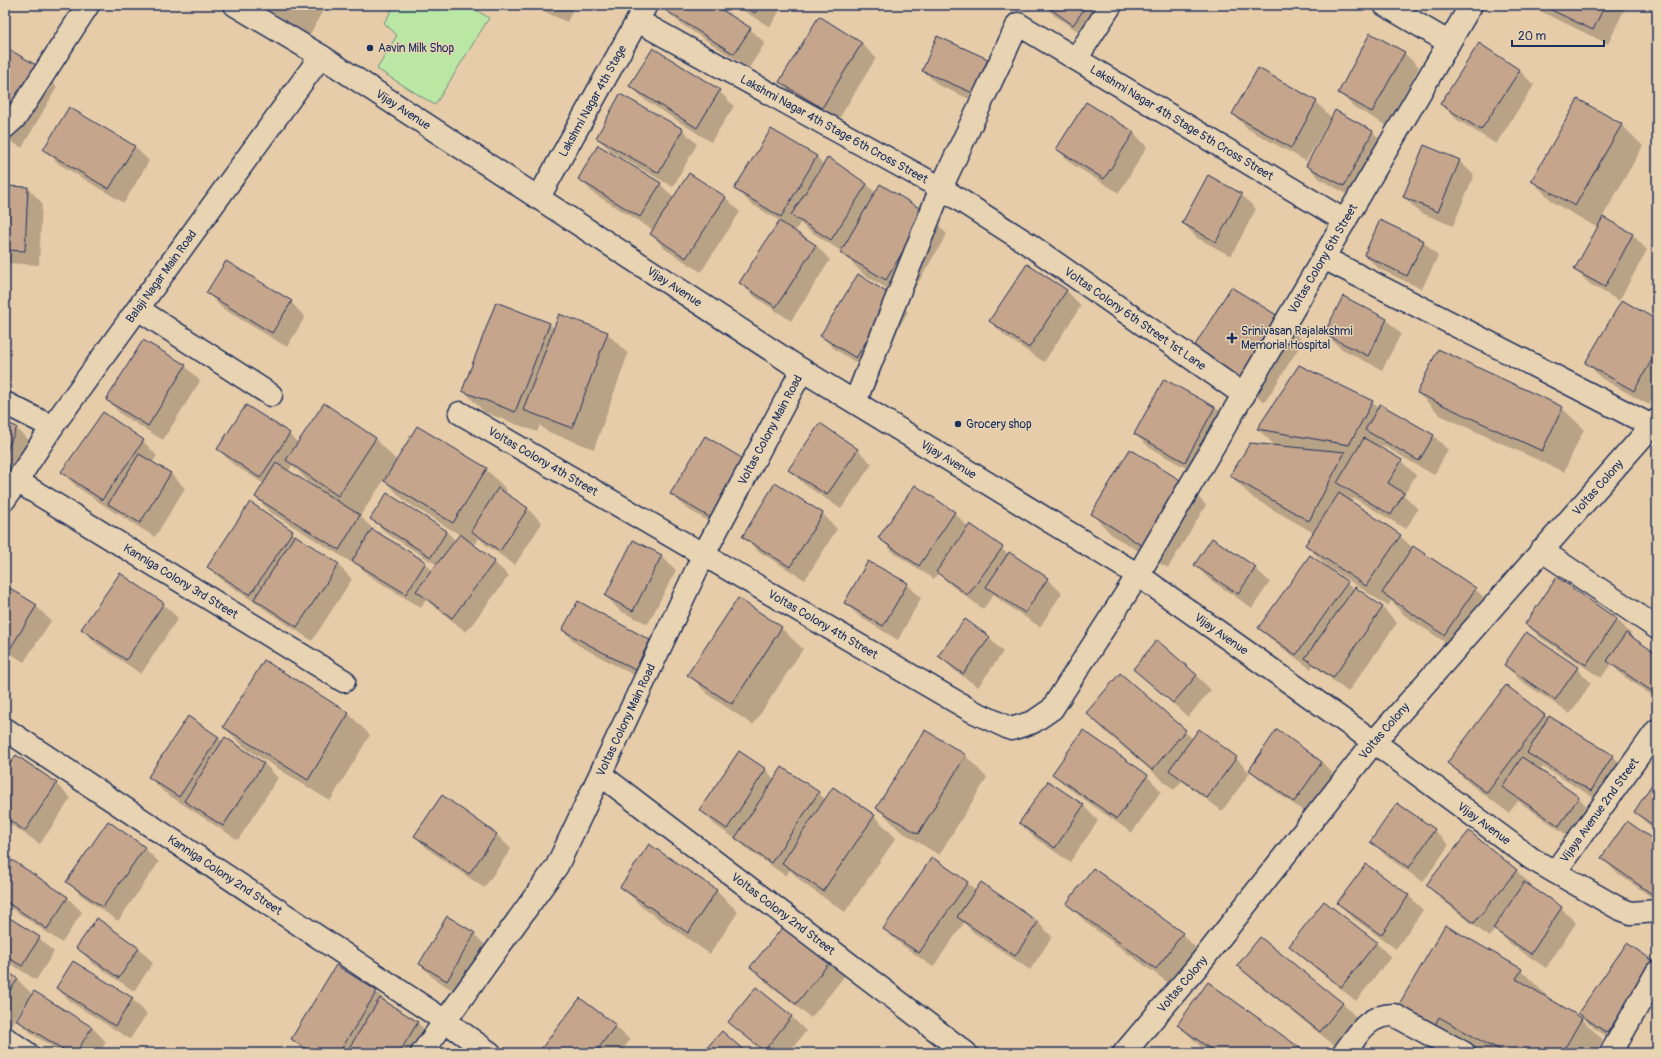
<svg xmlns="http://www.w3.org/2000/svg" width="1662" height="1058" font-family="Pangolin,sans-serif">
<rect width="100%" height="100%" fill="#e7cca9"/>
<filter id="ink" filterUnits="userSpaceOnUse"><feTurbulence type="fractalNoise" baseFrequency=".025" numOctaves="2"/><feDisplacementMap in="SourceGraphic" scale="8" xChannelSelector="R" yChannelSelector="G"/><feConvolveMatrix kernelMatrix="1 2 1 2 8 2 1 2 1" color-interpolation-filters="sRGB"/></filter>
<g filter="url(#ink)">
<path fill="#bbe7a5" stroke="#6b8b82" d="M395 5H468L489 18 435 105 377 69 397 35 384 23Z"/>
<path fill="#0003" fill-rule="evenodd" d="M262 5H326L309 36Z
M530 5H575L567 22Z
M669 5H713L750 29 765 43 749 68 681 24 666 10Z
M734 5H783L770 27Z
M1044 5H1111L1088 38 1055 16Z
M1532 5H1621L1625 8 1608 44 1538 10Z
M820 17 862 44 876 58 837 122 795 96 780 81Z
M5 48 35 66 57 87 22 148 5 138Z
M1404 53 1419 67 1387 126 1354 107 1339 93Z
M988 59 1002 74 988 107 938 85 923 70Z
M1519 70 1534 85 1496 144 1456 119 1442 104Z
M631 86 719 91 734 106 711 142 645 100Z
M621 95 683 130 697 144 673 187 612 152 597 138Z
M1578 100 1622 125 1643 146 1602 218 1633 235 1647 250 1619 301 1590 284 1575 270 1598 228 1554 203 1532 181Z
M1316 102 1331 117 1306 161 1248 129 1233 114Z
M1336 112 1373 132 1387 146 1358 200 1321 180 1307 166Z
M772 130 817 157 824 165 867 184 876 194 926 213 947 234 907 301 863 274 842 252 807 229 800 223 795 232 816 245 830 260 791 321 755 297 741 283 780 221 750 203 736 189Z
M1133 132 1147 147 1119 193 1072 164 1057 149Z
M134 146 149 161 124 203 59 164 45 150Z
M1459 161 1474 175 1453 226 1419 212 1404 197Z
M1208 176 1242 195 1256 209 1231 256 1197 238 1183 223Z
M579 178 660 184 674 198 725 197 740 212 701 272 665 249 651 234 653 230 593 193Z
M5 187 28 188 42 203 39 265 5 263Z
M1423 241 1438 256 1422 289 1379 269 1365 255Z
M1027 265 1067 291 1081 306 1044 362 1005 336 990 321Z
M208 293 291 302 305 317 287 347 222 308Z
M893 297 908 312 871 372 836 350 821 336Z
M1386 319 1401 334 1382 370 1340 348 1325 333Z
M1282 320 1303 341 1265 402 1215 371Z
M1657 321V390L1649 405 1601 378 1587 363Z
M549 324 555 329 607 333 628 354 594 449 546 431 540 425 537 432 484 412 463 390Z
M185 366 200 381 163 440 122 415 107 400Z
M1418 393 1562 408 1584 429 1564 472 1440 415Z
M1372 402 1378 408 1434 436 1448 450 1434 475 1382 445 1380 448 1401 461 1416 475 1404 495 1418 509 1406 529 1354 498 1351 503 1400 536 1413 548 1475 589 1497 610 1466 656 1404 615 1391 601 1388 606 1327 566 1306 545 1314 533 1253 498 1231 476 1276 447 1258 429Z
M324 404 376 439 397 461 486 469 507 490 505 494 528 509 542 523 515 565 486 545 479 538 475 544 470 541V542L494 562 509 576 466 632 426 600 421 608 368 575 355 562 354 564 270 512 256 497 264 484 233 464 218 449 289 434 298 443ZM292 465 308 481 319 489 318 490 288 472ZM384 480 406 502 460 535 456 541 447 532 387 494 372 518 386 533 437 565 433 571 425 563 374 530 360 516Z
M1215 407 1229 422 1200 476 1150 448 1135 434Z
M5 423 16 428 38 449 13 507 5 503Z
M143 441 157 456 152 463 170 473 185 488 155 537 124 518 118 512 117 514 77 487 62 472Z
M857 449 872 464 841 509 804 484 789 470Z
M745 461 759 476 726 532 686 508 672 494Z
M1185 484 1206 505 1168 568 1113 536 1092 514Z
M776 485 823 514 837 529 805 580 758 551 743 537Z
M915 486 955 513 969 528 1047 579 1062 593 1040 627 1001 601 994 594 983 609 952 586 938 573 934 579 894 553 880 538Z
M250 504 338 565 352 579 312 641 223 581 208 567Z
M661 556 676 570 648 624 620 611 606 596Z
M1310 556 1354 589 1383 608 1397 623 1348 692 1313 665 1311 669 1274 642 1259 628Z
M1195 565 1255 568 1270 582 1252 608 1209 579Z
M1557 579 1617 619 1631 634 1630 636 1657 655V699L1622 675 1611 664 1601 678 1541 638 1527 624Z
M907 584 921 598 898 640 860 617 845 603Z
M5 586 36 606 51 621 24 662 5 650Z
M578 602 650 641 664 656 650 684 578 645 563 630Z
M163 604 178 618 141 674 97 644 82 629Z
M781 628 803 649 753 725 710 696 689 675Z
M989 638 1003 652 978 687 954 670 939 655Z
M264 662 349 714 370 735 330 801 245 748 224 727Z
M1505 665 1577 668 1591 683 1570 714 1520 680Z
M1134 669 1196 675 1211 690 1188 717Z
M1120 674 1193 739 1236 758 1250 773 1222 811 1182 781 1174 790 1108 734 1087 713Z
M1544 715 1612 755 1627 770 1606 805 1543 767 1540 771 1578 797 1592 812 1574 840 1518 801 1509 813 1470 784 1448 763Z
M926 731 966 756 987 778 939 855 899 830 878 808Z
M1278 731 1322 762 1336 777 1309 815 1265 784 1250 770Z
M218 737 223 742 264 763 278 778 238 840 164 792 149 777Z
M739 752 766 770 775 780 783 769 818 793 826 800 834 789 874 816 896 838 845 912 804 884 790 870 786 876 751 852 740 842 715 825 701 810Z
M5 773 56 784 71 798 40 844 5 821Z
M1054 774 1147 776 1161 791 1132 833 1068 788Z
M1657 780V832L1635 812Z
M1049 782 1084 806 1098 821 1070 862 1035 838 1020 823Z
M442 797 497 835 511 849 484 888 429 850 415 836Z
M1628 822 1657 843V901L1617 873 1602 858Z
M1434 830 1449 845 1423 882 1386 856 1372 842Z
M649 845 717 891 738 912 710 954 643 908 621 887Z
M144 848 159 862 118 921 82 896 68 882Z
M12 862 68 898 82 912 62 943 5 904V873Z
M1366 865 1409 896 1423 910 1396 949 1353 918 1338 903Z
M1516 870 1531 885 1529 887 1561 908 1576 923 1546 968 1509 943 1495 929 1489 937 1442 900 1427 885Z
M967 882 976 891 981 884 1038 922 1052 937 1030 970 973 932 964 923 933 967 899 943 884 929Z
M1324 902 1376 943 1391 957 1356 1001 1305 960 1290 946Z
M1067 904 1182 934 1203 955 1178 990 1089 925Z
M5 916 39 938 54 952 36 980 5 960Z
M447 918 474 934 489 949 461 995 434 979 420 964Z
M97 920 139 948 153 963 134 991 92 963 78 948Z
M788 923 847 973 811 1018 766 982 752 967Z
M1260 938 1343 1004 1357 1018 1335 1046 1253 980 1238 966Z
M1657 965V995L1622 1047 1594 1028 1579 1013Z
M1521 970 1549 998 1548 999 1582 1019 1609 1046 1605 1053H1484L1400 1006Z
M5 972 17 979 33 995 92 1027 106 1042 99 1053H62L32 1034 17 1019 26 1005 25 1004 11 1025 5 1021Z
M1208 984 1303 1051 1305 1053H1209L1200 1046 1178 1025Z
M57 988 132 999 147 1014 130 1039 72 1003Z
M756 988 792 1017 806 1031 789 1053H765L729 1022Z
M376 992 391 1006 418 1023 432 1037 422 1053H306L292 1039Z
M615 1026 630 1040 620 1053H540Z"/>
<path fill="#c5a58c" stroke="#1b2f5e" d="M668 5H714L751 28 734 54 665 10Z
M742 5H760L755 13Z
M1045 5H1087L1073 25Z
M1541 5H1605L1593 30Z
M819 16 862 43 822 108 779 82Z
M1370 33 1405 52 1372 112 1338 93Z
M937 36 988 59 973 93 922 71Z
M1479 43 1520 70 1481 130 1440 104Z
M5 47 36 65 5 118Z
M653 48 720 90 697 128 629 86Z
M1258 68 1317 101 1291 148 1232 114Z
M620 94 683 129 659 173 596 138Z
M1578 99 1622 124 1575 206 1531 181Z
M1086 102 1134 132 1104 179 1056 149Z
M69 107 135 146 109 189 43 150Z
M1335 110 1373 131 1344 186 1306 166Z
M771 129 817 156 781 217 734 189Z
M598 145 661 183 640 217 578 179Z
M1424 145 1460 160 1438 212 1403 197Z
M828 157 867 184 831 240 791 215Z
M689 173 726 197 686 258 650 234Z
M1208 175 1242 194 1216 242 1182 223Z
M880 184 926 212 886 280 840 253Z
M5 186 28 187 25 251 5 250Z
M1603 217 1633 234 1605 287 1574 270Z
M1380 220 1424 241 1407 276 1364 255Z
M779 221 816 245 776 307 739 283Z
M226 261 292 301 272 333 206 293Z
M1027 264 1067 290 1029 348 989 321Z
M858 274 894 297 856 358 820 336Z
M1231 287 1283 319 1243 382 1192 350Z
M1343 296 1387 319 1368 356 1324 334Z
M1622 300 1657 320V351L1634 391 1585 363Z
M496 302 550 323 515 412 462 391Z
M559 314 608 332 572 428 523 410Z
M143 340 186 365 148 426 106 400Z
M1438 349 1563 407 1542 451 1417 393Z
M1299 365 1373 401 1349 445 1257 429Z
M1164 379 1215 407 1185 462 1134 434Z
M324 403 376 438 338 496 286 460Z
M1380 404 1434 435 1419 461 1365 430Z
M246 405 290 433 260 478 217 449Z
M103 412 144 440 102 500 61 472Z
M5 422 17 427 5 455Z
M820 423 858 449 827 495 788 470Z
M417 426 487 468 453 523 384 481Z
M705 436 745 460 711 518 670 494Z
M1364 438 1402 460 1388 483 1404 493 1391 515 1337 483Z
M1250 443 1345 452 1309 521 1230 476Z
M1130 449 1185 483 1146 548 1091 514Z
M139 454 171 473 140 523 108 504Z
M276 463 360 515 339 550 255 497Z
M775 483 823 513 790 567 742 537Z
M915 485 955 512 919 566 878 538Z
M498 488 528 508 500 551 471 531Z
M387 493 447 531 431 557 370 519Z
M1339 493 1401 535 1366 586 1305 545Z
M250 502 293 531 250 595 207 567Z
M970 524 1003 547 968 595 936 572Z
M372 529 426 562 406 594 352 561Z
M460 534 495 561 452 618 416 591Z
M295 535 339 564 297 627 254 599Z
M1212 538 1256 567 1238 594 1194 565Z
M633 540 662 555 633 611 605 596Z
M1413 546 1476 588 1444 635 1382 593Z
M1009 552 1048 578 1025 613 986 587Z
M1310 555 1348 582 1296 655 1258 628Z
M868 561 908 583 883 626 844 603Z
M120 573 164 603 126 660 81 629Z
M1557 577 1617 619 1586 665 1525 624Z
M5 585 37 605 10 649 5 646Z
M1657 585V598L1651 594Z
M1355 587 1383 607 1333 678 1305 658Z
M738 598 782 627 732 704 687 675Z
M578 601 650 640 635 670 562 630Z
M965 619 990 637 963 674 938 656Z
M1526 632 1578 667 1555 700 1504 665Z
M1626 633 1657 654V686L1653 692 1607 661Z
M1157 640 1197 675 1173 703 1133 669Z
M264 660 349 713 308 780 223 727Z
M1120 673 1186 730 1152 770 1086 713Z
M1506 685 1545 715 1487 793 1447 763Z
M188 716 219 737 179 797 148 777Z
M1549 716 1613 755 1591 791 1527 753Z
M1199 729 1237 757 1207 798 1169 770Z
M1277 729 1322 762 1294 802 1249 770Z
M925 730 966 755 918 834 876 808Z
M1083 730 1148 775 1117 819 1052 774Z
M225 737 264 763 223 826 184 801Z
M739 751 766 769 727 829 699 810Z
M16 755 57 783 25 831 5 817V771Z
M1522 757 1579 797 1559 826 1502 787Z
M782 767 819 792 771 863 735 838Z
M1656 778H1657V828L1634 812Z
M1048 781 1084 805 1055 848 1019 823Z
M833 787 875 815 823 891 782 863Z
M442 795 497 834 469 874 414 836Z
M1397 803 1435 829 1409 868 1370 842Z
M108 821 145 847 103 907 66 882Z
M1627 821 1657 842 1656 897 1601 858Z
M1469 831 1517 870 1474 923 1426 885Z
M649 844 717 890 688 933 620 887Z
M932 857 968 882 919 953 883 929Z
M12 860 68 897 47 929 5 901V871Z
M1366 864 1409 895 1381 935 1337 903Z
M1093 868 1183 933 1156 969 1066 904Z
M981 882 1038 922 1015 956 957 917Z
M1524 882 1562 907 1531 954 1493 929Z
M1324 901 1377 942 1341 987 1289 946Z
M5 915 40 937 22 966 5 956Z
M447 916 475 933 447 981 419 964Z
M97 918 139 948 119 978 76 948Z
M788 921 833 958 796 1004 750 967Z
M1445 925 1522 969 1516 979 1582 1018 1562 1053H1506L1491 1045 1490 1046 1439 1017 1434 1027 1398 1006Z
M1260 937 1343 1003 1320 1032 1237 966Z
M1627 943 1655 962 1607 1033 1578 1013Z
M73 961 133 998 115 1026 56 988Z
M336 965 377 991 339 1053H313L291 1039Z
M5 970 18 979 5 997Z
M1208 982 1303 1050 1301 1053H1216L1177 1025Z
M756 987 792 1016 764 1051 728 1022Z
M34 991 92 1027 76 1053H69L16 1020Z
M380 998 418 1022 399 1053H346Z
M580 998 616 1025 595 1053H538Z
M722 1031 747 1053H702Z"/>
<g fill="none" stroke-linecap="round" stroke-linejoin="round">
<g stroke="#1b2f5e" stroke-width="25">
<g id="street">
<path id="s1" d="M235 5 321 56 802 370 1138 575 1374 742 1532 859 1618 908 1631 913 1657 911"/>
<path d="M1385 5 1448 42"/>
<path id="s2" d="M638 21 941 188 1027 243 1244 395"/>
<path d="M1076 59 1111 5"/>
<path d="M5 127 16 117 88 5"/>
<path id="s3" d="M539 197 646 5"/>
<path d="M1324 258 1652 426"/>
<path d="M138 309 271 395"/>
<path id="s4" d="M855 402 941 188 1018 24 1345 221"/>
<path d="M5 403 52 427"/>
<path id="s5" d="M460 413 972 711 1011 729 1033 722 1052 709 1138 575 1471 5"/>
<path id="s6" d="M17 481 344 681"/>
<path id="s7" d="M5 499 52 427 321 56"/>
<path d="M1541 550 1657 628"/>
<path id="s8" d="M5 729 445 1021 490 1053"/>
<path id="s9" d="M601 775 966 1053"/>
<path id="s10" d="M1555 872 1657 730"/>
<path d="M5 1038 27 1053"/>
<path id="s11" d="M422 1053 557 866 704 554 802 370"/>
<path id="s12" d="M1124 1053 1197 967 1374 742 1657 420"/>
<path d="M1344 1053C1359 1033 1367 1015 1394 1015L1464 1053"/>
<path d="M1611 1053 1657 972"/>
</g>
</g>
<use href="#street" stroke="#e8d3b2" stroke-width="22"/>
</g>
</g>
<g fill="#1b2f5e" stroke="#e8d3b2" stroke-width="1.5">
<circle cx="370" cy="48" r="4"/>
<path d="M1230 332h4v4h4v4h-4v4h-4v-4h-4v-4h4z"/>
<circle cx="958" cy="424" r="4"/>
</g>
<g text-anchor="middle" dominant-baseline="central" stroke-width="3" stroke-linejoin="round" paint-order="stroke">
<g font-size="12" fill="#1b2f5e" stroke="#e8d3b2" text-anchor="start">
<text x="378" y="48">Aavin Milk Shop</text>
<text x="1241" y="331">Srinivasan Rajalakshmi<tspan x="1241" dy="14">Memorial Hospital</tspan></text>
<text x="966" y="424">Grocery shop</text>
</g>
<g font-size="12" fill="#1b2f5e" stroke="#e8d3b2">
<text stroke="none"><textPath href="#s3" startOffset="110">Lakshmi Nagar 4th Stage</textPath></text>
<text stroke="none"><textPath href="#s1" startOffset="198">Vijay Avenue</textPath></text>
<text stroke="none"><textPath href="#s4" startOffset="603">Lakshmi Nagar 4th Stage 5th Cross Street</textPath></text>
<text stroke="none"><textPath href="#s2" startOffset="224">Lakshmi Nagar 4th Stage 6th Cross Street</textPath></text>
<text stroke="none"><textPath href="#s5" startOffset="1207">Voltas Colony 6th Street</textPath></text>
<text stroke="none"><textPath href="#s7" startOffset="272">Balaji Nagar Main Road</textPath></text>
<text stroke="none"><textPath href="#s1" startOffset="522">Vijay Avenue</textPath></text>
<text stroke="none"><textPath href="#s2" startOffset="580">Voltas Colony 6th Street 1st Lane</textPath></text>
<text stroke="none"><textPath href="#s11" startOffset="716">Voltas Colony Main Road</textPath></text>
<text stroke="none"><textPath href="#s1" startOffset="846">Vijay Avenue</textPath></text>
<text stroke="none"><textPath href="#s5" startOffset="96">Voltas Colony 4th Street</textPath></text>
<text stroke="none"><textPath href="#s12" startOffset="738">Voltas Colony</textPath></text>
<text stroke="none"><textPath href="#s6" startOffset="192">Kanniga Colony 3rd Street</textPath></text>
<text stroke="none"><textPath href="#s5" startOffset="420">Voltas Colony 4th Street</textPath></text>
<text stroke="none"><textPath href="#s1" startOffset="1170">Vijay Avenue</textPath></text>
<text stroke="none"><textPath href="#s11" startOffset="392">Voltas Colony Main Road</textPath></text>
<text stroke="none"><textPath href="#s12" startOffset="414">Voltas Colony</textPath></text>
<text stroke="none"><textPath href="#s10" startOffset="76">Vijaya Avenue 2nd Street</textPath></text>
<text stroke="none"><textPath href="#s1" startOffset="1494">Vijay Avenue</textPath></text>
<text stroke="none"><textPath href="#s8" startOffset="264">Kanniga Colony 2nd Street</textPath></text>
<text stroke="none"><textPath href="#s9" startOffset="229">Voltas Colony 2nd Street</textPath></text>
<text stroke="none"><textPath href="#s12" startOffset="90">Voltas Colony</textPath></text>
</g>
</g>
<rect width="1662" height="1058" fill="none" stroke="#e8d3b2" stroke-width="20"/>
<rect x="10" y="10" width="1642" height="1038" fill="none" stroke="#1b2f5e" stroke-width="1.5" filter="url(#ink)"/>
<path d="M1512 40v6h92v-6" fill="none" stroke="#1b2f5e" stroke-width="2"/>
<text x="1518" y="40" font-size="12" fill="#1b2f5e" stroke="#e8d3b2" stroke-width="3" paint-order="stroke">20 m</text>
</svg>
